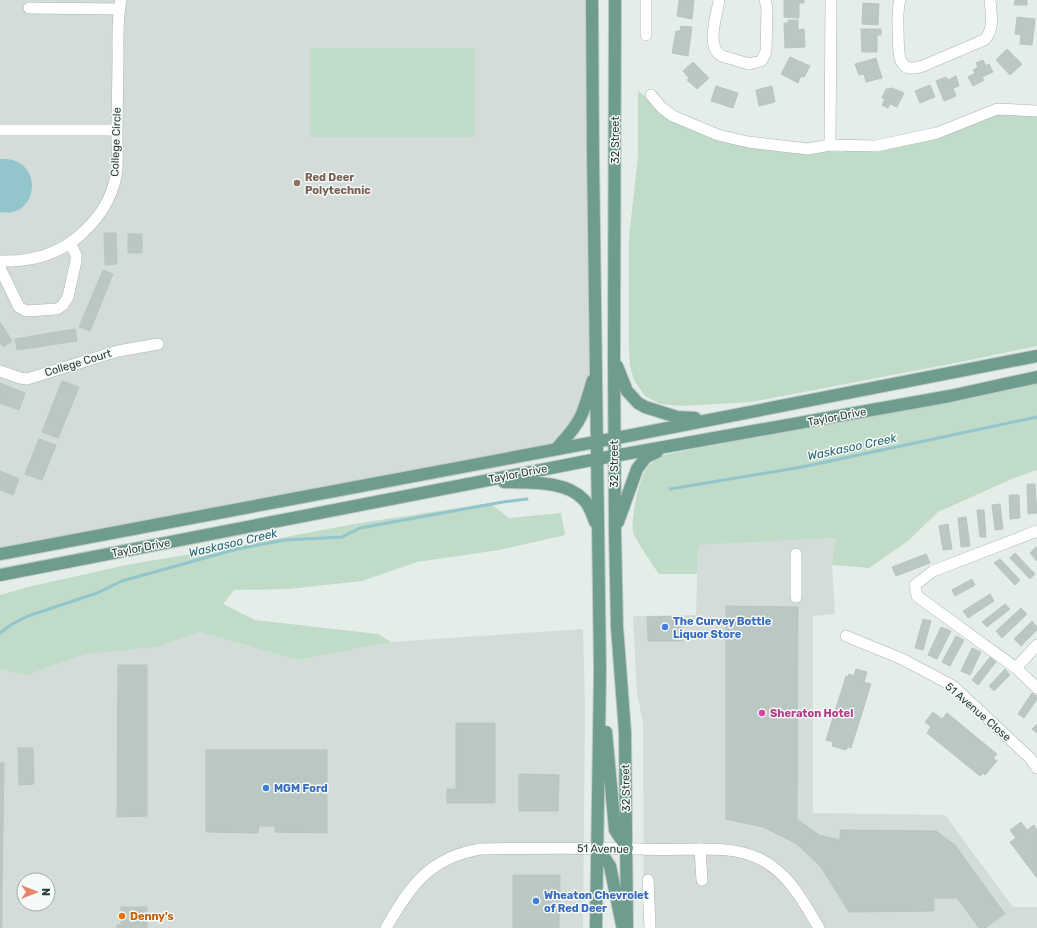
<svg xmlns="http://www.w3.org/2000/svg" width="1037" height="928" font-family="Rubik,sans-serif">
<rect width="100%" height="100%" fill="#e5ede9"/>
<path fill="#d3dcd8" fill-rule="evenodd" d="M0 0H593L597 367 584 408 556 449 0 554Z
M837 538 832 565 835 614 813 616V813L945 815 1013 907H1037V928H644L643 723 637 693 633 616 696 615 698 545Z
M583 629 585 706 583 928H0V661L157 647 200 632 298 660 391 642ZM24 880H48V904H24Z"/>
<path fill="#c0dbc7" d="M310 48H475L474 137H310Z
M638 91 655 104 690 125 804 150 841 152 890 146 994 111 1037 113V346L960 362 751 402 681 406 660 404 645 396 634 380 630 366 629 347V237L638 156Z
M1037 381V470L1014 478 938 512 908 541 869 568 832 565 836 538 698 545 697 574H659C654 567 635 539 633 532 631 519 638 483 645 471 649 464 656 459 663 455Z
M490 503 509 518 561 513 565 535 499 550 417 562 362 581 288 589 234 590 223 604 255 620 378 634 391 642 298 660 200 632 157 647 85 654 26 675 0 669V595L32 586 131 564 227 548 354 524Z"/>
<path fill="#93c5cc" d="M0 159C45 156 40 219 0 212Z"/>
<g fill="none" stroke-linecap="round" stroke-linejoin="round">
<path stroke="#93c5cc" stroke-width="3" d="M670 489 802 467 1037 417
M0 633 12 624 28 616 97 593 122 581 237 549 285 540 342 537 360 528 503 502 527 499"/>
</g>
<path fill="#bbc7c2" stroke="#b8c6bf" d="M679 0H694L692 19 677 16Z
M784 0H804V3H799V18L784 17Z
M1015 0H1027V5H1014Z
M863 3 879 4 878 25 862 24Z
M1017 17 1035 19 1032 45 1020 44 1021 35 1015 34Z
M788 20H798V30L804 29 805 47 785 48 784 23H788Z
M681 26 692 27 688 56 672 53 676 31H680Z
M861 29H881V35H877V52H862Z
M1007 49 1022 64 1010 75 996 60Z
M790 57 810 66 804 77 801 76 798 83 781 74Z
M876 58 882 78 866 82 864 74 859 75 855 64Z
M983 60 986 66 989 64 993 72 982 77 984 80 973 86 968 77 975 73 973 70 978 67 976 63Z
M693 62 709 78 697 89 687 80 689 78 683 71Z
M956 76 959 86 953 88 956 96 944 101 936 81 946 77 948 80Z
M930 85 935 97 920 103 915 91Z
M716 86 738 93 733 108 711 101Z
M772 86 775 102 759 106 756 90Z
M892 88 904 93 897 107 890 104 888 108 882 105 885 99 882 98 886 89Z
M104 233H116L117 264 105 265Z
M128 234H142V253H128Z
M103 270 113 274 90 331 79 327Z
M0 322 12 341 3 347 0 343Z
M75 329 77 341 17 350 15 339Z
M62 381 79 387 58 438 42 432Z
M0 383 25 393 19 410 0 403Z
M39 439 56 445 42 480 25 474Z
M0 471 19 479 13 495 0 490Z
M1027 484H1035L1037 513 1028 514Z
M1009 495H1019L1020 518 1010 519Z
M1000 504 1003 529 995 530 992 505Z
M977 510H984L986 537H980Z
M966 517 970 546 961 547 958 518Z
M948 524 952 549 943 550 939 526Z
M1036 547 1037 549V561L1030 553Z
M1015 553 1035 574 1030 579 1010 558Z
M926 554 930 563 896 576 892 567Z
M1000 559 1020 580 1015 585 994 563Z
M972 579 975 585 955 596 952 590Z
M990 594 994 601 968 618 963 611Z
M1005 604 1010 609 987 627 982 622Z
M726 606 798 607 797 819 819 835 840 840V830L936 831 955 845 1005 914 985 928H979L957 898H934V911L849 912 821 867 797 844 763 827 726 819Z
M1021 608 1027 614 1002 638 996 631Z
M682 616 683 641H648L647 617Z
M923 619 931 621 923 650 915 648Z
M1032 621 1037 627V630L1021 646 1014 639Z
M941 627 951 631 937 659 928 655Z
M956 636 964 640 950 666 942 662Z
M972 648 981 652 970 675 961 671Z
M990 657 996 662 978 685 972 680Z
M118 665H147V816L117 817Z
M856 669 867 672 864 682 871 684 851 748 848 747 846 750 832 746 833 742 826 740 846 676 848 677 849 674 854 676Z
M1005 669 1010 675 994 691 989 686Z
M1032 693 1037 696V699L1024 718 1018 714Z
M933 712 942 719 947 713 997 754 993 758 997 761 985 775 983 773 980 776 927 733 931 727 925 722Z
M456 723H495V803H447V789H456Z
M1037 724V733L1032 729Z
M18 748H33L34 784 19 785Z
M206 750H327V833L275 832V826H259L258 833 206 832Z
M0 763H4L2 888H0Z
M519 774 559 775 558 811H519Z
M1021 822 1027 830 1034 825 1037 830V878L1010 842 1016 838 1010 830Z
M513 875H560L559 928H513Z
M0 888H2V928H0Z
M121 907H147V928H117V925H121Z"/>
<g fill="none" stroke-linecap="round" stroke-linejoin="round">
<g stroke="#a8b5b0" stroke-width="12">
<path id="minor" d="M646 0V35
M719 0C717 16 705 47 722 56L749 64 761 61 766 52 767 7 765 0
M900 0C897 10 898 21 898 31 899 50 895 76 923 66L984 40C995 30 991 13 990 0
M29 8 119 9
M651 95 662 108 673 116 718 135 748 142 808 149 830 145 876 146 937 133 997 109 1037 111
M0 130H117
M830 145 831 0
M0 261C29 262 56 256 79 236 94 223 107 207 113 187 119 172 117 153 117 136 117 109 118 82 118 54 118 36 117 18 121 0
M0 268 19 307 26 311 57 309 63 305 68 297 76 261V255L70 243
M0 371 20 378 27 379 118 351 158 344
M1037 531 933 571 915 585 917 596 1016 668 1037 688
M796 554V597
M846 636 902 659 953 686 1030 758 1037 768
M1016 668 1037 645
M700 849 702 880
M648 880 650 928
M386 928C410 886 430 857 481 849 535 848 588 848 642 849 660 850 678 849 696 849 718 849 738 849 758 858 788 872 803 901 819 928"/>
</g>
<g stroke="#c2c9c7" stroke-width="14">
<path id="major" d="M592 0 593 154 600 671 596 928
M615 0 614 356 615 531 617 627 625 732 627 928
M617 366 627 391 638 403 645 407 677 417 695 418
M556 449C565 439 575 429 581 416 586 405 589 392 593 380
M504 482C529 483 566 480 584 500 590 506 592 514 595 522
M618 522 637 469 646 457 657 452
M0 554 627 436 1037 356
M0 575 597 459 950 396 1037 377
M606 732 615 830 627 848
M598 848 610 866 622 925"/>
</g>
<use href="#minor" stroke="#fff" stroke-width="11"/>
<use href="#major" stroke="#6e9d8f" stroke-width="12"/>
</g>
<circle fill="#8d6e63" stroke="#f5f9f7" stroke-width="1.5" cx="297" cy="183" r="4"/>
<g fill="#3f7fe0" stroke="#f5f9f7" stroke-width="1.5">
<circle cx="665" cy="627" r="4"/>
<circle cx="266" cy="788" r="4"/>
<circle cx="536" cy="901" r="4"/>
</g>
<circle fill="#d1479c" stroke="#f5f9f7" stroke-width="1.5" cx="762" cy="713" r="4"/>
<circle fill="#e8710a" stroke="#f5f9f7" stroke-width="1.5" cx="122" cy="916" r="4"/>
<g text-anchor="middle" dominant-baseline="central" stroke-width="3" stroke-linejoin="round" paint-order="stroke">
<g font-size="11" fill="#263d36" stroke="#f5f9f7">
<text transform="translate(615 140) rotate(-90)">32 Street</text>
<text transform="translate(116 142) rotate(-88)">College Circle</text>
<text transform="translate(78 363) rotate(-17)">College Court</text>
<text transform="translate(837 417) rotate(-11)">Taylor Drive</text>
<text transform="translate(614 464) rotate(-90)">32 Street</text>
<text transform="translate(518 474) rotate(-11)">Taylor Drive</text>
<text transform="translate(141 548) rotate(-11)">Taylor Drive</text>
<text transform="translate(978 712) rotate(41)">51 Avenue Close</text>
<text transform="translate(626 788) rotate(-91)">32 Street</text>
<text transform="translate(603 849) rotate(1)">51 Avenue</text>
</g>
<g font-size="11" font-weight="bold" fill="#785e54" stroke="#f5f9f7" text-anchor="start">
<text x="305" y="177">Red Deer<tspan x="305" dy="13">Polytechnic</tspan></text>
</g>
<g font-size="11" font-weight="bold" fill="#366cbe" stroke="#f5f9f7" text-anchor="start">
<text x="673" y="621">The Curvey Bottle<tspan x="673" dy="13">Liquor Store</tspan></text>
<text x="274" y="788">MGM Ford</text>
<text x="544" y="895">Wheaton Chevrolet<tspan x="544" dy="13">of Red Deer</tspan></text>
</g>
<g font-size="11" font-weight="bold" fill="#b23c85" stroke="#f5f9f7" text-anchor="start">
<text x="770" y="713">Sheraton Hotel</text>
</g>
<g font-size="11" font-weight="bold" fill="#c56008" stroke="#f5f9f7" text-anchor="start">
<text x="130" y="916">Denny's</text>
</g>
<g font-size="12" font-style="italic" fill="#266973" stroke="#f5f9f7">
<text transform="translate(852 447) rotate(-12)">Waskasoo Creek</text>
<text transform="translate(233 543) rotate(-13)">Waskasoo Creek</text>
</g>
</g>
<g transform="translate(36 892) rotate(90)"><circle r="19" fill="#f5f9f7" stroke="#a2aeaa"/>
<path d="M0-3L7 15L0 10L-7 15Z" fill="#e4846c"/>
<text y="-6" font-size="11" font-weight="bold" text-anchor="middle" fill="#263d36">N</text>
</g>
</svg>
